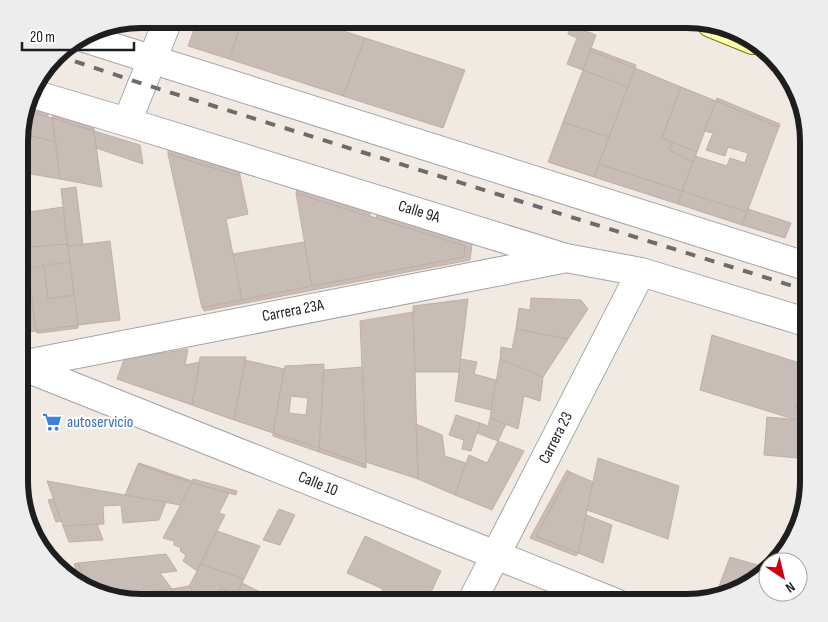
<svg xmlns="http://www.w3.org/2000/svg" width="828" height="622" font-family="'Sofia Sans Condensed',sans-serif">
<rect width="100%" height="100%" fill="#f0eae3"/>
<path fill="#c8bcb6" stroke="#c3afa4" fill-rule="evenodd" d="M319 23 365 38 343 96 229 59 241 24Z
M196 24H241L229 59 188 46Z
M107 25 121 26 124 25 122 30Z
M570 25 596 35 583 70 567 64 577 38 568 34Z
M365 38 465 70 443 128 343 96Z
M591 48 636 65 635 68 590 51Z
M590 51 635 68 628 87 583 70Z
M635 68 681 87 662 138 672 142 669 150 693 162 682 191 599 164Z
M583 70 628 87 609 137 563 122Z
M681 87 716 101 697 152 662 138Z
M717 98 780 124 779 127 716 101Z
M716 101 779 127 747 212 682 191 695 156 727 166 730 158 745 163 748 153 728 147 725 156 706 150 713 133 704 131Z
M26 106 40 111 49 113 47 117 39 114 25 110Z
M25 110 52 118 56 142 27 135V114L24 113Z
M24 113 27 114V135L56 142 60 179 20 172V125Z
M53 115 94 128V131L52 118Z
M52 118 94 131 102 187 60 179Z
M563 122 609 137 594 177 548 162Z
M94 131 140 145 143 164 96 148Z
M672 142 697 152 693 162 669 150Z
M168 149 240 172V176L168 154Z
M168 154 240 176 248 214 226 219 242 300 202 308Z
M599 164 682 191 678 204 594 177Z
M76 187 83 245 68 246 61 189Z
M297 189 371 212 369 217 296 193Z
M682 191 747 212 742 225 678 204Z
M296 193 465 246 464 257 312 286Z
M63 207 67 244 26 247 22 213Z
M748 209 791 223 785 238 742 225Z
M378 213 472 244 470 260 204 311 203 307 464 257 465 246 376 218Z
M110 241 120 320 78 325 68 246Z
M304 242 312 286 242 300 233 254Z
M67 244 70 262 28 269 36 331 19 333 20 248Z
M70 262 74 295 48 299 44 265Z
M44 265 48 299 74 295 78 325 36 331 28 269Z
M531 298 581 300 588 309 568 339 516 329 519 308 530 310Z
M468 299 459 372H415L413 306Z
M413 312 415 372 418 479 366 462 360 321Z
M78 325V328L40 333H37L36 331Z
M516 329 568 339 543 377 500 359 501 347 512 349Z
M712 335 809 366V382L795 408 809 413V418L806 423 700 390Z
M188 349 185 365 200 362 192 405 117 379 124 359Z
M200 357H246L234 420 192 405Z
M461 359 477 362 474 374 496 380 491 410 455 401Z
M500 359 543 377 540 401 524 396 518 429 490 418Z
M245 360 284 369 273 433 234 420Z
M324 364 319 448 273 433 285 366ZM291 396 308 398 306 415 289 413Z
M363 367 366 462V465L319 448 324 370Z
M809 382V413L795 408Z
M456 415 480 423 471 451 462 449 464 440 449 435Z
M767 417 800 420 798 458 764 455Z
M490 418 506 424 498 441 477 433 480 423 488 426Z
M416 424 442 435 445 456 466 463 455 495 418 479Z
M273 433 319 448V452L273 436Z
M498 441 524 451 492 510 455 495 469 455 487 463Z
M319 448 366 465V468L319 452Z
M598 458 679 486 668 539 587 510Z
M139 463 192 481V483L138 464Z
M138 464 192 483 180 505 125 495Z
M567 470 570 472 536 536 578 553 576 556 530 538Z
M570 472 593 482 578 553 536 536Z
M193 479 237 491 236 495 192 483Z
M47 481 125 495 166 502 159 520 123 523 121 505 103 506 104 524 63 526Z
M192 483 229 493 219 513 225 515 197 571 183 561 186 555 180 551 181 548 174 545V541L163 538Z
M53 499 61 521 56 522 48 500Z
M279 509 295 515 280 545 263 540Z
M586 515 612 525 603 563 578 553Z
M97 524 103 540 69 542 63 526Z
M217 531 260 546 244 579 201 564Z
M365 536 441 571 426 603H377L383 589 347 573Z
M166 554 177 571 160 573 172 589 109 597 94 594 89 591 78 563Z
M730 557 768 568V570L748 585 741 582 739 591 715 597Z
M78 563 88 587 89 591 81 582 74 564Z
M201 564 244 579 236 595 221 588 214 603H202L189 586Z
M741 582 748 585 739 591Z
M242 583 283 603H232Z
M189 586 202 603H178L172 589Z
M221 588 226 590 219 603H214Z
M172 589 178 603H133L109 597Z
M226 590 236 595 232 603H219Z
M506 594 515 597 531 603H500Z
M358 595 375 603H354Z"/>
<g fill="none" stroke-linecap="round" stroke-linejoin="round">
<g stroke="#a5a5a5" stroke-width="30">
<path id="minor" d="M81 37 809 267
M30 93 127 122 566 258 641 272 809 323
M127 122 166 25
M19 365 616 603
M21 365 562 259
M471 603 641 272"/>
</g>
<g stroke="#767a00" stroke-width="30">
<path id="secondary" d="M711 23 753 40"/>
</g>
<use href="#minor" stroke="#fff" stroke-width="28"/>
<use href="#secondary" stroke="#fffdb2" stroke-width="28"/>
<path stroke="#6c6c6c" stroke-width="4" stroke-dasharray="10 10" stroke-linecap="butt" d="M56 55 143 84 809 291"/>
</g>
<defs>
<g id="supermarket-bare" transform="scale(1.5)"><path d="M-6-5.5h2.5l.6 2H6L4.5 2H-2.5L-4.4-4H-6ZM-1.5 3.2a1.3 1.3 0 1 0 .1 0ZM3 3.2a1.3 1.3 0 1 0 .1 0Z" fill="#3f7fe0" stroke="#fff" stroke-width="2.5" paint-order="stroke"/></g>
</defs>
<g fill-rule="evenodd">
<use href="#supermarket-bare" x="52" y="422"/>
</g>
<g text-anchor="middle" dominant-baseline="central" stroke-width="4.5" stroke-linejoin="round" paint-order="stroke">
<g font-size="16" fill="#1e1e1e" stroke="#fff">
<text transform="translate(419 212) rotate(17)">Calle 9A</text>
<text transform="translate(293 311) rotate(-11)">Carrera 23A</text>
<text transform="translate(556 438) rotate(-63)">Carrera 23</text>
<text transform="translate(318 484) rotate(22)">Calle 10</text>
</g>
<g font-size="16" fill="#366cbe" stroke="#fff" text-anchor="start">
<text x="67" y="422">autoservicio</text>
</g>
</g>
<path d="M0 0H828V622H0ZM141 28H687A113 113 0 0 1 800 141V481A113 113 0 0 1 687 594H141A113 113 0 0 1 28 481V141A113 113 0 0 1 141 28Z" fill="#ededed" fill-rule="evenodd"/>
<path fill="none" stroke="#1e1e1e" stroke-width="6" d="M141 28H687A113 113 0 0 1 800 141V481A113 113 0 0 1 687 594H141A113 113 0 0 1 28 481V141A113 113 0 0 1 141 28Z"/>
<g transform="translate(783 577) rotate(145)"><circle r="24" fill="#ffffff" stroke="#a5a5a5"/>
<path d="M0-4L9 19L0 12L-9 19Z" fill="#cc0010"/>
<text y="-8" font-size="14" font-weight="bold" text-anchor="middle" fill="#1e1e1e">N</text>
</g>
<path d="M22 42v8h112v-8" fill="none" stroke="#1e1e1e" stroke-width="2.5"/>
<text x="30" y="42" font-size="15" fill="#1e1e1e" stroke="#ffffff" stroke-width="4" paint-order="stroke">20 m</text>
</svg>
